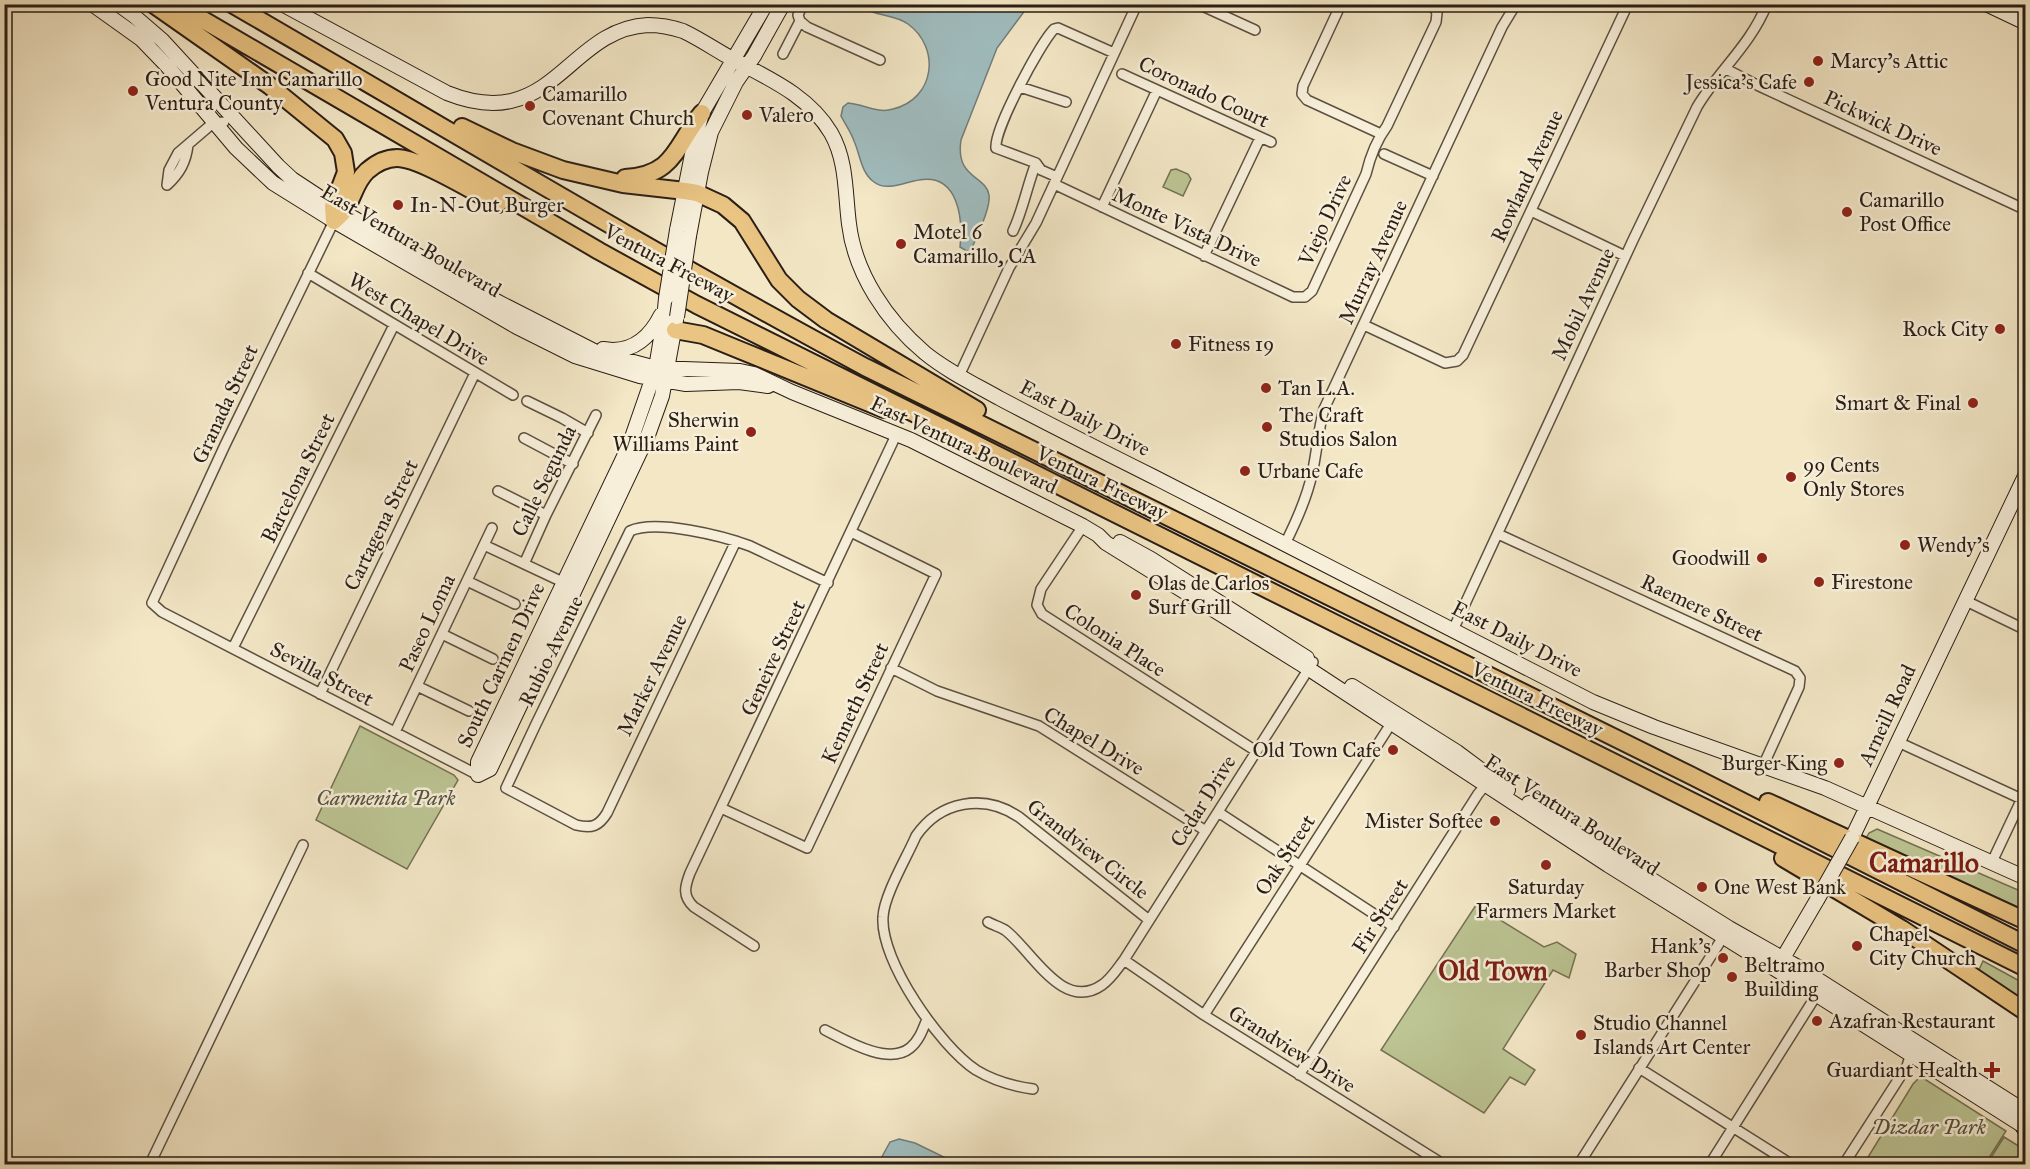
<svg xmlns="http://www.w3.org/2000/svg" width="2030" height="1169" font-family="'IM FELL Great Primer',serif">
<rect width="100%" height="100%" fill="#f3e7c6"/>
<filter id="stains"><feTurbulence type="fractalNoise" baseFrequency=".00333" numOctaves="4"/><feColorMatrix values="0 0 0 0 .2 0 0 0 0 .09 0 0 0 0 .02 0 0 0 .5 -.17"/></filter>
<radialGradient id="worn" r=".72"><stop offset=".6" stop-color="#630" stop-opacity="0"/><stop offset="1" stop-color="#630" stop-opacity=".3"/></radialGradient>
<path fill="#bdc594" stroke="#747254" stroke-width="1.5" d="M1176 169 1188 174 1191 179 1183 196 1163 187 1171 170Z
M360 726 454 775 458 780 407 869 316 820Z
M1877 829 2025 893V913L1865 840 1869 833Z
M1476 905 1544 947 1557 942 1576 954 1569 978 1553 970 1503 1049 1535 1070 1525 1085 1510 1077 1484 1113 1381 1050Z
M1983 961 2025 984V1000L1978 972Z
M1919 1078H1923L2006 1131 1985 1164H1869L1865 1162 1913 1084Z
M2004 1137 2025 1150V1164H1987Z"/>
<path fill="#a0bdbf" stroke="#717d7b" stroke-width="1.5" d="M933 4 950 8 968 4 1029 5 997 48 961 140C955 179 986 175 989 195 991 209 975 239 970 253L960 247C963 220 959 173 919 180 905 182 887 192 874 182 861 173 860 154 854 141 851 132 845 124 841 116L843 107 848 103C864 104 877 114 893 109 935 99 941 48 908 24 893 13 872 17 862 5Z
M899 1139 915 1143 958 1164H878L890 1142Z"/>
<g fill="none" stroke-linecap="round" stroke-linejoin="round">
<g stroke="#5c5041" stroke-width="12">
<path id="street" d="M1198 4 1255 30
M1341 4 1303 86 1302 94 1307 100 1381 134
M800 21 807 27 880 60
M800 21 798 15 803 4
M783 54 800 21
M1726 69 1759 86 2026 210
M1122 74 1271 142
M1020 87 1066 102
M1384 154 1433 176
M1057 177 1041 170 1036 163 996 148C994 129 1040 44 1054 29L1058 28 1114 53
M1054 184 1293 297H1305L1312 291 1366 174C1370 157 1376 141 1387 126L1436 22 1437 13 1432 4
M167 185 169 170 178 153 213 123 224 122
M167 185C180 173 186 162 188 145
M1102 207 1157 90
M1531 211 1625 256
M334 221 225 445 152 603 162 612 478 775
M1013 231C1023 210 1027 186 1036 163
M1204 256 1260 138
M308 273 513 395
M1364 325 1445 363 1457 361 1463 355 1628 4
M959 376 1009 268 1036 223 1137 4
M527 401 562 418 588 433
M524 438 573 464
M498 491 546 515
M1083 526 1041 589 1037 605 1042 614 1256 751
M1498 534 1795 671 1800 678 1799 687 1763 766
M736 541 607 813C599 826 592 829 576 825L506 788 536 724 630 531C656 519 723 536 750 546L828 583
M1285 544C1296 522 1307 498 1312 474 1317 452 1318 430 1324 409L1502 27 1516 4
M484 545 569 585
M524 564 546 515 596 415
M467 581 515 604
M1964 600 2026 630
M1453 630 1633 240 1697 107C1719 70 1750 46 1767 4
M442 634 493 659
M233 648 394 325
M891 668 937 691 1039 726 1206 831
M417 686 469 711
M320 694 475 373
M395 732 492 528
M1898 742 2026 801
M721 808 807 848 936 574 851 532
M1218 812 1394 927
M1991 864 2026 790
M988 922C993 925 1000 927 1005 930 1031 949 1062 1013 1102 985 1111 979 1117 969 1124 960L1313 662
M754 946 694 907C682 896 685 886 690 873L897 433
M1124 960 1204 1015 1443 1164
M1204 1015 1394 719
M825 1030C845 1040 888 1066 910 1048 919 1041 923 1029 927 1019
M1639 1068 1791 1164
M1299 1075 1478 794 1488 782
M1033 1089C1012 1086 994 1081 976 1070 940 1046 880 961 883 917 884 895 907 857 916 836 940 801 984 793 1019 817L1149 920
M150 1164 303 845
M1579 1164 1725 934
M1710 1164 1819 991
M1844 1164 1907 1066 1912 1050"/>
</g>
<g stroke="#2a1e15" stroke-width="16">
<path id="secondary" d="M92 4 141 39 168 67 236 148 273 183 334 221 517 327 575 356 640 376 686 384 739 382 768 386
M118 4 133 15 162 40 278 166 292 179 333 206 498 302 596 352 656 368 740 371 754 374 792 392 911 440 1083 526 1098 535 1106 543 1309 669 1608 865 1817 995 2025 1127
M282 4 447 93C467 101 489 106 511 101 564 89 587 28 648 25 660 25 671 27 683 31 698 38 713 48 727 56 765 77 808 94 831 133 847 161 845 193 849 224 855 274 887 321 925 353 947 371 974 384 999 398 1050 425 1102 451 1154 477 1301 551 1447 627 1593 702L1654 727 1825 788 2026 878
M1986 4 2026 23
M2016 4 2026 9
M677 230 695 139 702 113 766 4
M689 236 701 172 711 132 736 82 754 56 783 4
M666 298 664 320 656 368 629 446 478 762V775L490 769 648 435 662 396 676 320
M603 349C631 354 649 339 661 315
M1120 542 1151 559 1307 658
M1352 686 1457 752 1508 790
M1529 803 1729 928 1798 967 2026 1112
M1852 838 2026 474
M1779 965 1817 900"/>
</g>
<g stroke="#2a1e15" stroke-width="20">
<path id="highway" d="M153 4 270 86 335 139 343 153 346 172 333 206 334 221
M176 4 599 251 697 305 2026 968
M232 4C442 126 651 252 865 367L1690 775 2026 945
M462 127 512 151 563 170 623 184 685 191 697 193 723 205 742 221 779 280 798 299 826 320 977 410
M625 178C676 175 675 145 702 113
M334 221C337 218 341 215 344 211 353 199 355 182 367 171 375 164 386 158 397 158 420 158 475 193 498 204
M675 330 703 335 884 409
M1768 802 2026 921
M1783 858 1902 929 2026 1012
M2025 1127H2026"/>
</g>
<use href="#street" stroke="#f7efda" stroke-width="9"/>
<use href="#secondary" stroke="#f7efda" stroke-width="14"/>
<use href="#highway" stroke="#eac483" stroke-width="16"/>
<g stroke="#2a1e15" stroke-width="16" stroke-linecap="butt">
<path id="secondary-bridge" d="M666 298 677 230
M677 317 689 236
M1817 900 1852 838"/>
</g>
<use href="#secondary-bridge" stroke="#f7efda" stroke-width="14"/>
</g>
<g fill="#8f2418" stroke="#f7efda" stroke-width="2">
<circle cx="1818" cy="61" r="6"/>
<circle cx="1809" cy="82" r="6"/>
<circle cx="133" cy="91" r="6"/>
<circle cx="530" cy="106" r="6"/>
<circle cx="747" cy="115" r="6"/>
<circle cx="398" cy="205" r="6"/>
<circle cx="1847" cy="212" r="6"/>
<circle cx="901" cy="244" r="6"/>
<circle cx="2000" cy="329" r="6"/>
<circle cx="1176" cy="344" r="6"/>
<circle cx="1266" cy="388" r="6"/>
<circle cx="1973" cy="403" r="6"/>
<circle cx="1267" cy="427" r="6"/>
<circle cx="751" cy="432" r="6"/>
<circle cx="1245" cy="471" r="6"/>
<circle cx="1791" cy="477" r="6"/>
<circle cx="1905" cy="545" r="6"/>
<circle cx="1762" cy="558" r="6"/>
<circle cx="1819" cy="582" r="6"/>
<circle cx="1136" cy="595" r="6"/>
<circle cx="1393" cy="750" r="6"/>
<circle cx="1839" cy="763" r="6"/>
<circle cx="1495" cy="821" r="6"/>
<circle cx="1546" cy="865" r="6"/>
<circle cx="1702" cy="887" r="6"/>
<circle cx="1857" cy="946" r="6"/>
<circle cx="1723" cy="958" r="6"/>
<circle cx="1732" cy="977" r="6"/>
<circle cx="1817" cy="1021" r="6"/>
<circle cx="1581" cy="1035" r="6"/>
<path d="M1989 1061h6v6h6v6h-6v6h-6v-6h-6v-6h6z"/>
</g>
<g text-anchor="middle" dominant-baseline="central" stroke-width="5" stroke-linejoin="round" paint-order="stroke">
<g font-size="21" fill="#2a1e15" stroke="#f7efda" text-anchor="start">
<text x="1830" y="61">Marcy's Attic</text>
<text x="145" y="79">Good Nite Inn Camarillo<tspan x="145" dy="24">Ventura County</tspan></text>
<text x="1797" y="82" text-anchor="end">Jessica's Cafe</text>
<text x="542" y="94">Camarillo<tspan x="542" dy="24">Covenant Church</tspan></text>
<text x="759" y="115">Valero</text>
<text x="1859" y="200">Camarillo<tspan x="1859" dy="24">Post Office</tspan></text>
<text x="410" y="205">In-N-Out Burger</text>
<text x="913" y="232">Motel 6<tspan x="913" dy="24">Camarillo, CA</tspan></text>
<text x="1988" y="329" text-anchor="end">Rock City</text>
<text x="1188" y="344">Fitness 19</text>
<text x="1278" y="388">Tan L.A.</text>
<text x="1961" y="403" text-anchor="end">Smart &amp; Final</text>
<text x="1279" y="415">The Craft<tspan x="1279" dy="24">Studios Salon</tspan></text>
<text x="739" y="420" text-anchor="end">Sherwin<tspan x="739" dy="24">Williams Paint</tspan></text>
<text x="1803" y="465">99 Cents<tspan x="1803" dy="24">Only Stores</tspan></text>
<text x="1257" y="471">Urbane Cafe</text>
<text x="1917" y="545">Wendy's</text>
<text x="1750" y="558" text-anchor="end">Goodwill</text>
<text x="1831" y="582">Firestone</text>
<text x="1148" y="583">Olas de Carlos<tspan x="1148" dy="24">Surf Grill</tspan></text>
<text x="1381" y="750" text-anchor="end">Old Town Cafe</text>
<text x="1827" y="763" text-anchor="end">Burger King</text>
<text x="1483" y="821" text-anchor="end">Mister Softee</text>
<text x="1546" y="887" text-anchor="middle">Saturday<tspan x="1546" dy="24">Farmers Market</tspan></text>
<text x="1714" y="887">One West Bank</text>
<text x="1869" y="934">Chapel<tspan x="1869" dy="24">City Church</tspan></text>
<text x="1711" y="946" text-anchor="end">Hank's<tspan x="1711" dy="24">Barber Shop</tspan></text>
<text x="1744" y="965">Beltramo<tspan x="1744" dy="24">Building</tspan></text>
<text x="1829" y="1021">Azafran Restaurant</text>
<text x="1593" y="1023">Studio Channel<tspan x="1593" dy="24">Islands Art Center</tspan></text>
<text x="1978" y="1070" text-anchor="end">Guardiant Health</text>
</g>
<g font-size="21" fill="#2a1e15" stroke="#f7efda">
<text transform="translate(1204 92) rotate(25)">Coronado Court</text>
<text transform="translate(1883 123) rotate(25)">Pickwick Drive</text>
<text transform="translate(1527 176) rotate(-65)">Rowland Avenue</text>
<text transform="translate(1325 220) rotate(-65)">Viejo Drive</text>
<text transform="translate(1187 227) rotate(25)">Monte Vista Drive</text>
<text transform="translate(411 241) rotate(30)">East Ventura Boulevard</text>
<text transform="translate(1373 262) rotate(-65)">Murray Avenue</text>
<text transform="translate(669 263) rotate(28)">Ventura Freeway</text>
<text transform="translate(1583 304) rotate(-65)">Mobil Avenue</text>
<text transform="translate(419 319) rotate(31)">West Chapel Drive</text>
<text transform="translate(225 404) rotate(-65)">Granada Street</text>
<text transform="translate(1085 418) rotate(27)">East Daily Drive</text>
<text transform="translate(964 445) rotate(25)">East Ventura Boulevard</text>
<text transform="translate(298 478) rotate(-64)">Barcelona Street</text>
<text transform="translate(544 481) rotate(-64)">Calle Segunda</text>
<text transform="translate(1102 483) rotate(26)">Ventura Freeway</text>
<text transform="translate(381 525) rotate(-64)">Cartagena Street</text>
<text transform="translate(1702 608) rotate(25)">Raemere Street</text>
<text transform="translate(427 623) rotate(-65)">Paseo Loma</text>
<text transform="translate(1517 639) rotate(27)">East Daily Drive</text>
<text transform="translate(1115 640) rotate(33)">Colonia Place</text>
<text transform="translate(551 651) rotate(-64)">Rubio Avenue</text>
<text transform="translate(773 658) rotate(-65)">Geneive Street</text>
<text transform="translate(501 665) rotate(-65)">South Carmen Drive</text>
<text transform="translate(322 674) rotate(28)">Sevilla Street</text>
<text transform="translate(652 675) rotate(-64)">Marker Avenue</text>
<text transform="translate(1537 699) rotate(26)">Ventura Freeway</text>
<text transform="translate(855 703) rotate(-65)">Kenneth Street</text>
<text transform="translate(1887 715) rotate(-65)">Arneill Road</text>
<text transform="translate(1094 741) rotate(31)">Chapel Drive</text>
<text transform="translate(1203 801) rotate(-58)">Cedar Drive</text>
<text transform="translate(1572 815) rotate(33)">East Ventura Boulevard</text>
<text transform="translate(1088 849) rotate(38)">Grandview Circle</text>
<text transform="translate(1285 855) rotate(-57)">Oak Street</text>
<text transform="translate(1380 916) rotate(-57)">Fir Street</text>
<text transform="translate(1292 1049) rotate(32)">Grandview Drive</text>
</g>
<g font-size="21" font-style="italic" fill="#56503b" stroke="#f7efda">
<text x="386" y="798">Carmenita Park</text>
<text x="1929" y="1127">Dizdar Park</text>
</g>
<g font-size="27" font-weight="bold" fill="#7a1f14" stroke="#f7efda">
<text x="1924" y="862">Camarillo</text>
<text x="1493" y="970">Old Town</text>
</g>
</g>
<rect width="2030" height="1169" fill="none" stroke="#f3e7c6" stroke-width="24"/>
<rect x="6" y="6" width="2018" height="1157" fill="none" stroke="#2a1e15" stroke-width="3"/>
<rect x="12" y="12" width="2006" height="1145" fill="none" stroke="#2a1e15" stroke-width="1.5"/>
<rect width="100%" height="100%" filter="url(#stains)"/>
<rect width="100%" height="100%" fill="url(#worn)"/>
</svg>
